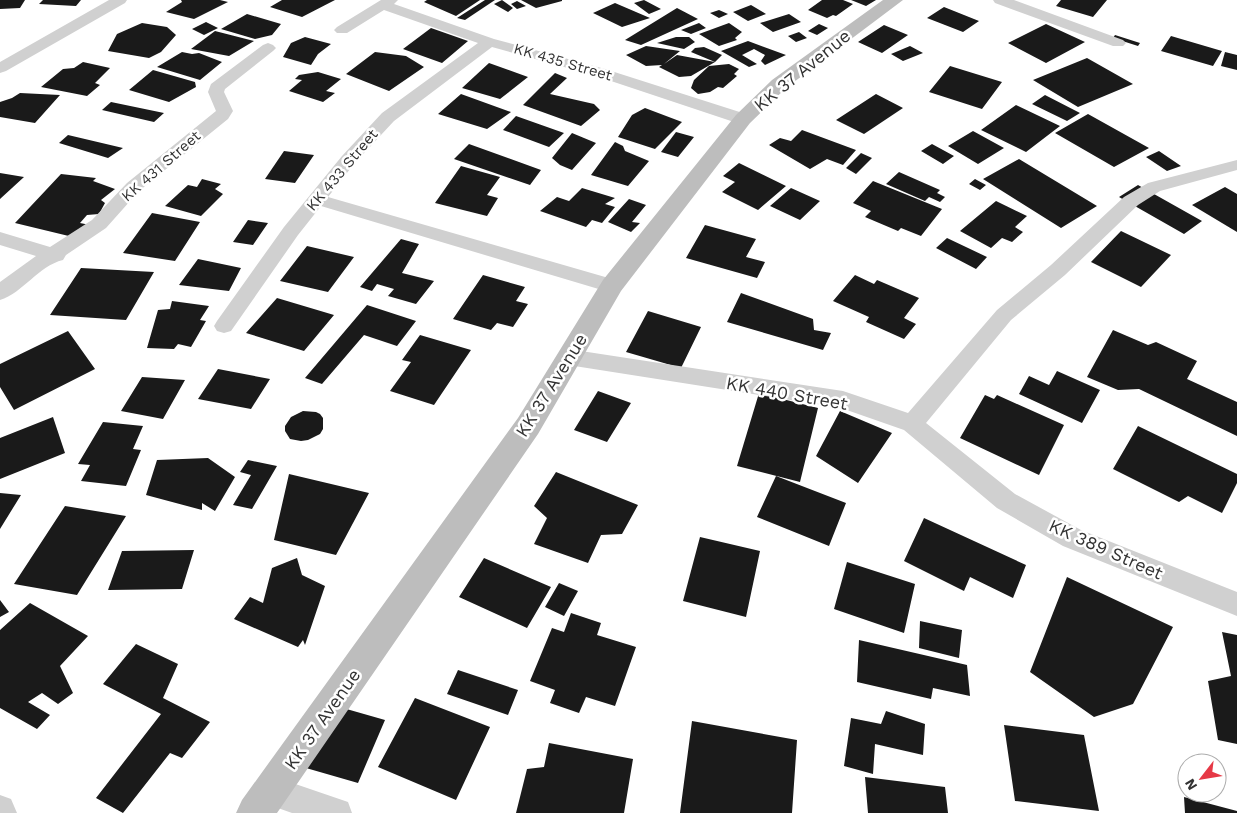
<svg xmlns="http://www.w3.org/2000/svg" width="1237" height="813" font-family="'Work Sans',sans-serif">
<rect width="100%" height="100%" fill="#fff"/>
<path fill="#1a1a1a" d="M0 0H25L20 8 0 9Z
M43 0H81L76 6 39 4Z
M181 0H220L228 2 194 19 166 12 182 2Z
M282 0H335L302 17 270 7Z
M427 0H480L456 16 424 2Z
M485 0H495L465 20 457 18Z
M502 0 513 8 508 12 494 4Z
M521 0H562V1L536 8Z
M644 0 661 9 649 14 634 3Z
M822 0H843L853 4 836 16 833 15 827 18 808 10Z
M851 0H876L866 6Z
M1061 0H1107L1093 17 1056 6Z
M517 1 526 6 517 9 511 4Z
M615 3 650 18 622 27 593 13Z
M751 5 766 14 748 21 733 12Z
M944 7 979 21 963 32 927 18Z
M677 8 698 19 641 45 625 40Z
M719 10 728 14 719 18 710 13Z
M247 14 281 24 272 35 255 39 221 29Z
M789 14 801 22 773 32 760 23Z
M206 22 218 28 204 35 192 29Z
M142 23 167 27 176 35 161 52 149 58 108 51 117 34Z
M699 23 706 28 691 34 681 30Z
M729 23 742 32 735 38 737 40 719 46 699 34Z
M819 24 828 28 817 35 808 31Z
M1046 24 1085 42 1046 63 1008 43Z
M884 25 908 35 882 53 858 42Z
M431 28 468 41 442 63 403 49Z
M215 31 254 41 229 56 191 49Z
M799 32 807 38 796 42 788 36Z
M1115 35 1140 43 1138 46 1113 38Z
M1171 36 1222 51 1213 66 1161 51Z
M305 37 331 44 318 54 311 65 283 57 291 43Z
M676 37H689L695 42 684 49 657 43Z
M748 41 786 55 765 65 761 61 765 55 754 49 742 55 757 64 749 67 721 51Z
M646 46 680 51 664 64 677 55 715 62 691 52 695 48 704 47 722 55 715 62 691 76 679 77 659 67 662 65 646 66 626 55Z
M910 46 923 53 903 61 891 54Z
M182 52 192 54 199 53 222 62 200 80 157 67Z
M375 52 406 56 424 67 389 91 346 74Z
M1225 52 1237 55V70L1221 66Z
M1087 58 1133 84 1078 107 1033 80Z
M83 62 110 68 95 83 100 85 87 96 41 87 63 69 74 68Z
M489 63 528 77 500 99 462 88Z
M729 64 739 69 734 74 737 76 723 88 718 87 710 92 698 94 691 88 694 80 709 66Z
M950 66 1002 82 982 109 929 92Z
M153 70 195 82 196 87 169 102 129 90Z
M318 72 341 79 326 91 335 93 323 102 289 91 302 80 295 79 299 75Z
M555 73 567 78 550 94 594 104 600 110 581 126 523 105Z
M20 93 60 95 35 123 0 117V102L12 98Z
M461 94 511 112 487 129 438 114Z
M876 94 903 108 864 134 836 120Z
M1045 95 1080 113 1067 121 1032 104Z
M111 102 164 113 154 122 102 110Z
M1016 105 1060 126 1026 152 981 130Z
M645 108 682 122 655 149 618 137 632 115Z
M1088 114 1149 148 1114 167 1055 133Z
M516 116 564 133 549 147 503 130Z
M802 130 856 150 843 165 827 159 810 169 769 145 780 138 791 141Z
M973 131 1004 148 978 164 948 146Z
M676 132 694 137 678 157 661 152Z
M572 133 596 143 572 170 560 165 552 158Z
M68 135 123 148 108 158 59 143Z
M615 142 623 146 625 151 649 161 628 186 591 175Z
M469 144 541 170 530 185 454 159Z
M932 144 954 156 943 164 921 151Z
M284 151 314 155 295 183 265 179Z
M1159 151 1181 166 1167 171 1146 157Z
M861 153 872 158 856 174 846 168Z
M1019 159 1097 206 1061 228 983 179Z
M739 163 786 186 758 210 722 192 735 182 723 176Z
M461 166 500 177 487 195 498 198 487 216 435 203Z
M899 172 940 190 937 193 945 197 940 202 929 197 925 201 886 184Z
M0 173 24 177 0 199Z
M61 174 96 178 93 181 115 189 101 200 105 203 99 214 87 215 80 223 90 225 77 238 15 223Z
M202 179 221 184 215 189 223 194 201 216 165 206 188 185 197 187Z
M975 179 986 185 980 190 969 184Z
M873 181 942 209 921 236 901 228 898 231 865 217 871 211 853 203Z
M1138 185 1202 221 1184 234 1119 197Z
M1225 187 1237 194V232L1192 205Z
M582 188 615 198 605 204 615 207 602 223 592 220 586 227 540 211 557 197 569 201Z
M791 188 820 201 800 220 770 206Z
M629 199 646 205 632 222 640 223 631 232 608 222Z
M996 201 1027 216 1015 227 1023 232 1012 242 1002 238 991 248 960 231Z
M152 213 200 222 175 261 123 253Z
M248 220 268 223 253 245 233 242Z
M705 225 756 239 746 257 765 262 757 278 686 258Z
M1121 231 1171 255 1141 287 1091 262Z
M947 238 987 257 976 269 936 248Z
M401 239 419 244 402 273 434 281 416 304 388 296 394 289 377 284 372 291 360 287Z
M307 246 354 257 328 292 280 281Z
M198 259 241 268 229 291 179 285Z
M81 268 154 272 126 320 50 315Z
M483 275 525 287 516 301 528 304 513 327 497 323 491 330 453 319Z
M855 275 874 284 877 280 919 298 904 318 916 324 904 339 866 322 869 317 833 301Z
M741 293 813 319 814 330 831 333 823 350 727 322Z
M277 298 334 315 304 351 246 333Z
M172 301 209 306 200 320 206 321 191 347 178 344 174 349 147 348 158 310 170 309Z
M367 305 416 321 397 346 364 335 322 384 305 378Z
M648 311 701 327 681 368 626 352Z
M1113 330 1148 345 1156 342 1197 361 1187 379 1237 402V436L1139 389 1118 390 1087 377Z
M68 331 95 369 14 410 0 387V364Z
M420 335 471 350 434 405 390 391 411 362 402 360Z
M218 369 270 379 251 409 198 399Z
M1057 371 1100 390 1082 423 1019 394 1029 376 1049 385Z
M142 377 185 380 163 419 121 411Z
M598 391 631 403 607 442 574 430Z
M759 393 818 408 800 482 737 466Z
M985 395 994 399 997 395 1064 425 1039 475 960 438Z
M303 411 316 412 320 414 323 418V429L320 434 308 440 301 441 290 439 285 431V426L291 417Z
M840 411 892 433 858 483 816 456Z
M53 417 65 453 0 479V438Z
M103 422 143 426 133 449 141 450 126 486 81 481 90 465 78 464Z
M1138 426 1237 474V483L1222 513 1188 496 1179 502 1113 469Z
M208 458 235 477 215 511 202 503V510L146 495 157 460Z
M248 460 277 466 252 509 233 505 251 475 240 472Z
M556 472 638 505 622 534 601 535 588 563 534 544 547 518 534 506Z
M289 474 369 493 336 555 274 540Z
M776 476 846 503 829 546 757 517Z
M0 493 21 495 0 529Z
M65 506 126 516 77 595 14 584Z
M924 518 1026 565 1013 598 970 577 964 591 904 561Z
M700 537 760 551 746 617 683 601Z
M194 550 182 589 108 590 122 551Z
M297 558 302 575 325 586 305 645 303 640 298 647 234 619 250 597 263 603 272 568Z
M484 558 551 587 527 628 459 597Z
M847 562 915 584 904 633 834 609Z
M1067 577 1173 627 1133 704 1094 717 1030 672Z
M559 583 578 591 564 616 545 607Z
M0 600 9 612 0 617Z
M30 603 88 636 60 666 73 693 58 704 42 693 28 702 50 715 37 729 0 708V630Z
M571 613 601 623 597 635 636 647 615 706 586 697 579 713 550 703 555 690 530 681 552 628 564 632Z
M920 621 962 630 959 658 919 648Z
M1222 632 1237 635V744L1218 740 1208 681 1231 676Z
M859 640 967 665 970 696 933 688 931 699 857 682Z
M136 644 178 664 163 698 210 722 182 758 170 753 123 813 96 798 161 714 103 684Z
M458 670 518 690 508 715 447 694Z
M415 698 490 727 456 800 378 767Z
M336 706 385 720 358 783 306 768Z
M886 711 925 724 923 755 875 744 873 774 844 766 851 718 881 724Z
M692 721 797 740 792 813H680Z
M1004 725 1084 735 1099 811 1015 801Z
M549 743 633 759 624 813H516L527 769 544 767Z
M865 777 945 787 948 813H868Z
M1184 797 1237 811V813H1185Z"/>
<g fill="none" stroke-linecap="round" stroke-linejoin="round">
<path fill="#d0d0d0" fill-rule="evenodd" d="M109 0H127L125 3 6 71 0 73V62Z
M381 0H398L394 4 494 39 605 69 749 115 751 119 749 123H737L593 75 492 47 394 121 354 164 328 197 619 281 622 286 619 291 612 293 321 206 298 235 231 331 224 333 217 331 214 326 217 321 284 227 342 156 382 113 478 43 384 10 347 33H337L334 30 337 27Z
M993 0H1014L1123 40 1126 43 1123 46H1113L995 3Z
M268 43 273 45 276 48 273 51 225 89 224 92 233 111 228 119 139 191 106 228 66 255 63 260C38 266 23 293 0 300V282L36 256 0 245V232L50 247 92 220 127 183 216 111 208 92 211 84 263 45Z
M1237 160V170L1160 191 1138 205 1065 275 1011 320 926 423 1015 494 1081 530 1237 592V616L1063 546 997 508 904 430 841 408 568 365 560 363 557 357 560 351 568 349 843 391 908 413 997 310 1051 265 1124 197 1148 183Z
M272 776 348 802 352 813H292L261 802 257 791 261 780Z
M0 795 11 799 17 813H0Z"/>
<path fill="#bdbdbd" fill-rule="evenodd" d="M883 0H903L786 88 750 123 621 291 538 434 277 813H236L242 800 518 418 603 280 736 115 772 80Z"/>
</g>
<g text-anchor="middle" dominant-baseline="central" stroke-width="5" stroke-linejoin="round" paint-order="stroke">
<g font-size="15" fill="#333" stroke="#fff">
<text transform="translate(563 62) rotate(16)">KK 435 Street</text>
<text transform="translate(161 166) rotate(-41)">KK 431 Street</text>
<text transform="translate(342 170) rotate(-50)">KK 433 Street</text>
</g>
<g font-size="18" fill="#333" stroke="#fff">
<text transform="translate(802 70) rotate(-39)">KK 37 Avenue</text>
<text transform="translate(551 385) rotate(-58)">KK 37 Avenue</text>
<text transform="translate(787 393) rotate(10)">KK 440 Street</text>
<text transform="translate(1106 549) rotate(24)">KK 389 Street</text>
<text transform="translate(322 719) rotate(-55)">KK 37 Avenue</text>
</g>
</g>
<g transform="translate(1202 778) rotate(239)"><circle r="24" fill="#ffffff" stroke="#adadad"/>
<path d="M0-4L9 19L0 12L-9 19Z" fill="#e63946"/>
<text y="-8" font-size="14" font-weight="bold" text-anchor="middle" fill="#333333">N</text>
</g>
</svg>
